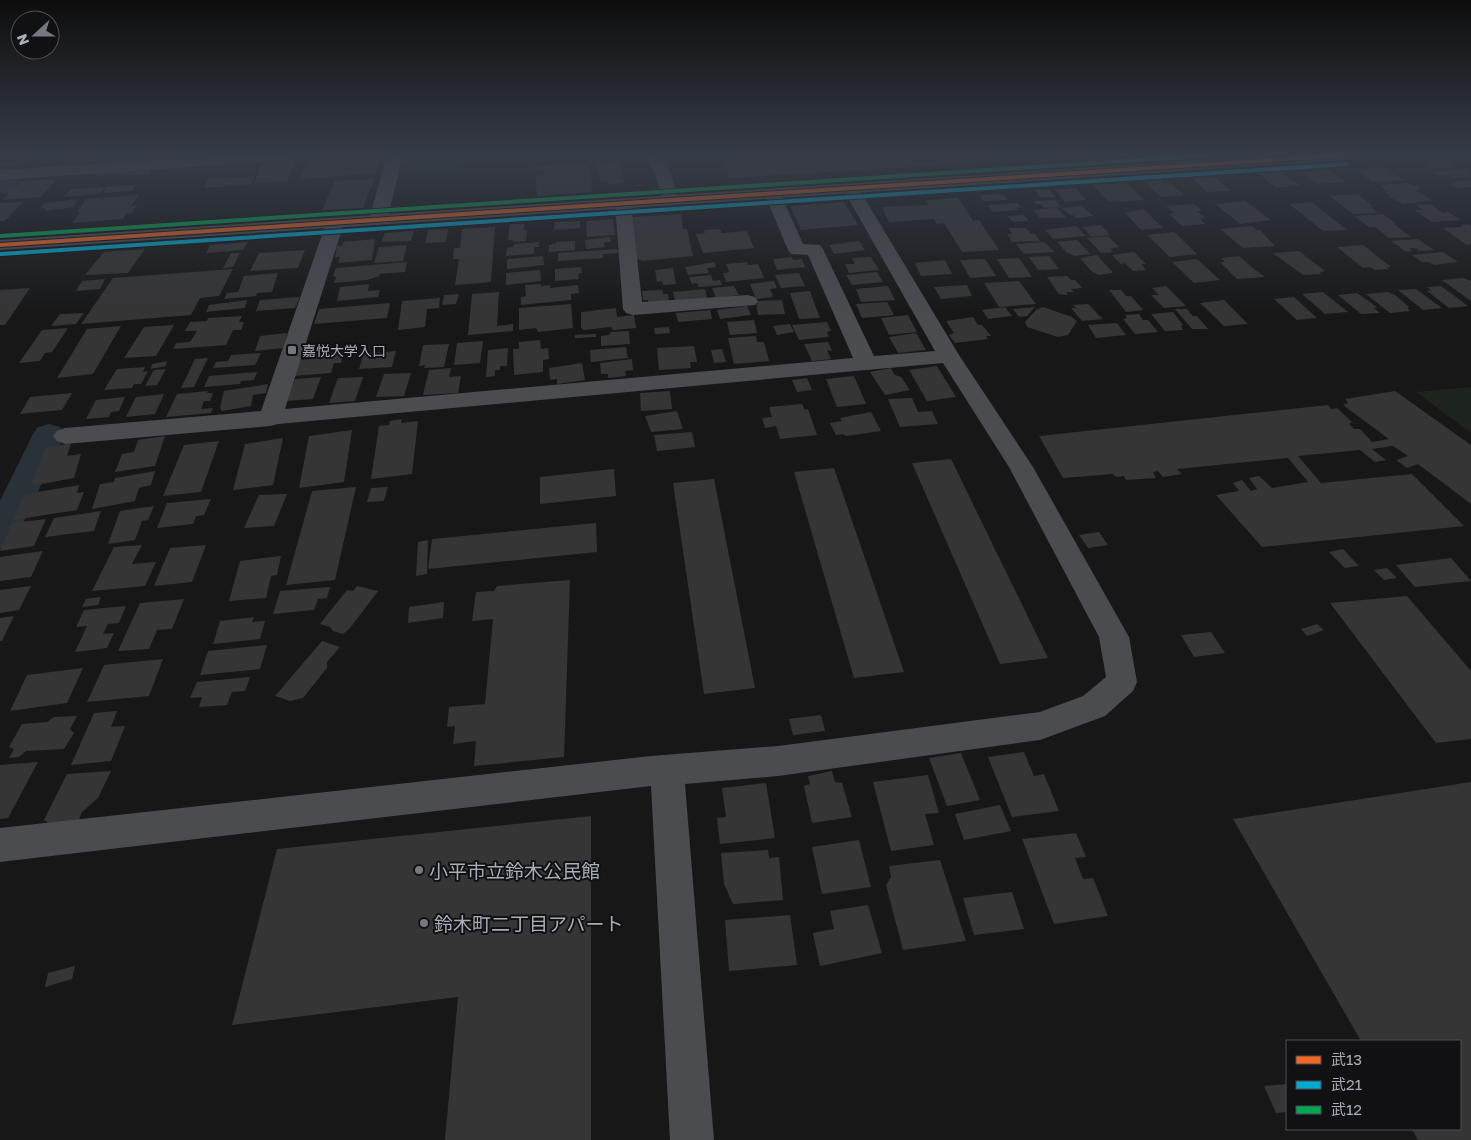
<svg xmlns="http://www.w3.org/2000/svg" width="1471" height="1140" font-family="'Golos Text','Noto Sans JP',sans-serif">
<rect width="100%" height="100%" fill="#171717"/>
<path fill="#1d241e" d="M405 155H631V156L401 171Z
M1471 387V433L1416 392Z"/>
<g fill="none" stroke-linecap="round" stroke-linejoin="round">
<path fill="#2a3239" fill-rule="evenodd" d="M9 173 16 175 20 179 8 192 0 193V176Z
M49 424 60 427 65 434 17 536 12 545 0 549V501L33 434 38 427Z"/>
</g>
<path fill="#353536" d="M0 155H28L18 165 0 166Z
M72 155H101L98 159 102 158 100 162 65 163Z
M155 155H180L178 159 151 161Z
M366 155H381L376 173 300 179 309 159Z
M777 155H981L987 162 730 178 724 159Z
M1058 155H1089L1093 158 1064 160Z
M297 158 287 181 254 183 264 160Z
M1447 160 1457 167 1431 168 1424 164H1429L1426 162Z
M618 161 625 182 609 185 607 180 601 181 597 164Z
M579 163V165L589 164 592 192 537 196 536 176 544 175V169L532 170 531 166Z
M1370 167H1381L1404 180 1372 182 1356 170 1373 169Z
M153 168 149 174 95 176 98 173Z
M1465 169 1471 173V177L1452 178 1448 175 1439 176 1431 172Z
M1328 170 1346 182 1317 184 1301 172Z
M1281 172 1292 181 1301 185 1276 188 1258 173Z
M255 176 251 184 204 188 208 179Z
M1215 177 1231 191 1207 192 1192 178Z
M50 179 56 181 40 197 2 200 8 194H3L12 186 18 185 21 181Z
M374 179 363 208 322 210 335 181Z
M1161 180 1164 183 1169 182 1184 195 1161 197 1144 181Z
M1471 180V187L1456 188 1449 184 1457 183 1453 181Z
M1127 183 1144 200 1109 202 1093 185Z
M1406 183 1419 187 1420 189 1415 190 1433 201 1403 204 1387 196H1391L1385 192H1389L1379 185Z
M136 185 131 191 103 193 107 187Z
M106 187 99 194 64 197 71 189Z
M1075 188 1086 200 1065 202 1055 189Z
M1035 190H1050L1055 197H1040Z
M1003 194 1008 200 983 201 979 195Z
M1358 194 1374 207H1371L1378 213 1353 214 1330 196Z
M139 195 131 206 137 205 132 213 126 214 123 219 72 223 80 212H77L86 199Z
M958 198 973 221 979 220 999 250 962 252 944 223 937 224 934 219 889 222 882 207 929 205 926 200Z
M78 199 74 207 44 211 46 208H41L44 203Z
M1055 200 1061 207 1044 208 1041 204H1036L1034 201Z
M1245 201 1271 220 1240 224 1215 204Z
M23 202 5 221H0V203Z
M844 202 858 225 801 230 790 206Z
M1312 202 1347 230 1323 231 1289 204Z
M1017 203 1021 207 1016 208 1018 210 993 212 988 205Z
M1194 204 1202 211H1197L1205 218 1200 219 1205 224 1182 226 1169 214 1174 213 1166 206Z
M1430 204 1443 213 1448 212 1461 220 1432 222 1414 210H1423L1415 205Z
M1082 206 1093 216 1076 218 1073 215H1070L1062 208Z
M1057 208 1066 218H1040L1033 210Z
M1143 209 1163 228 1141 230 1125 213Z
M681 214 683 229H687L693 256 642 261 635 258 632 217Z
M1383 214 1396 224H1394L1411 237 1389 238 1375 227H1369L1354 216Z
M1024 215 1029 221 1013 222 1007 216Z
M613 219 615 235 587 237 586 221Z
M580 221V228L554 230 555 222Z
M510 224H525L524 230 527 231 526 241 512 242 513 240H508Z
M1468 224 1471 226V244L1467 245 1443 228 1463 227 1460 225Z
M1101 225 1110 235 1092 237 1082 227Z
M1076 226 1086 236 1054 239 1045 230Z
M1252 226 1256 230H1260L1275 246 1243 248 1220 229Z
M495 227 491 282 455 285 459 259H453L454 248H460L462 229Z
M1009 228H1026L1031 234H1035L1040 241 1012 242 1007 234H1012Z
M448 229 446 242 425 243 428 230Z
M720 229 722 233 747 231 754 248 703 253 696 234 705 233 704 230Z
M414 231 411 241 381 242 385 233Z
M1174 232 1197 254 1170 257 1147 235Z
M1108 236 1119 247 1110 249 1113 252 1101 253 1087 238Z
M610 237 611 242H604L605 247 586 249 585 240Z
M375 239 372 260 338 263 340 257H335L337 246H342L343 242Z
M1418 239 1434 250 1419 251 1416 248H1409L1412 251 1406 252 1391 241Z
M1077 240 1090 254 1074 256 1066 252 1057 242Z
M575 241V250L549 252V245L556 244V242Z
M859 241 865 250 834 254 829 245Z
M248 242 243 250 206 253 210 245Z
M539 242V247H534V254L506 256 507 248 513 247 514 244Z
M1044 242 1055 252 1024 254 1016 244Z
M407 245 403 261 374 263 379 247Z
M1363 245 1391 267H1386L1389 269 1375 270 1370 267 1363 268 1337 247Z
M145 249 128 273 85 275 104 252Z
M617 249 618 253 603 254V258L558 261V253Z
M305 250 298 268 250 271 259 253Z
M1299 251 1325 271 1320 272 1321 274 1303 275 1273 253Z
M1134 252 1146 264H1141L1146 270 1133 271 1125 263 1121 264 1112 255Z
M1443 252 1458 262 1434 265 1429 262H1422L1412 255Z
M231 253H240L233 267 223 268Z
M1097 255 1113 273 1098 275 1091 271 1080 258Z
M543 256 544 265 507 269V259Z
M1049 256 1059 269 1038 270 1029 257Z
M1239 256 1254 269 1265 277 1237 279 1220 262H1225L1221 258Z
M792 257 793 260 802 259 805 267 777 270 773 259Z
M871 257 879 270 849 273 845 264H855L852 258Z
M1019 258 1032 277 1009 278 997 259Z
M985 259 996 276 970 278 960 260Z
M1197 259 1220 280 1194 283 1172 262Z
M945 260 952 274 921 276 915 263Z
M407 262 405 272 379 274 380 276 367 280 334 283 336 277 333 276 336 268Z
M714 262 716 267 707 268 709 273 688 275 685 267Z
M747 262 748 265 758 264 764 278 726 282 723 273 729 272 726 264Z
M581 267 582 273 578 274 579 279 555 281V269Z
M673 268 676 284 663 285 662 281 657 282 655 270Z
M233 269 219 296 200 298 191 315 81 324 113 278Z
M540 270 541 281 506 285V273Z
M877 272 883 282 852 285 846 275Z
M278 273 272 292 257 293 256 296 224 299 227 293 238 292 244 276Z
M799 273 805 286 781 288 775 275Z
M711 275 713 281 720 280 722 285 699 287 697 283 692 284 689 277Z
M1067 276 1071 280H1075L1082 288 1071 289 1074 292H1067V295L1059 294 1047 277Z
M1463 278 1471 281V301L1442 280Z
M105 279 100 289 76 291 82 281Z
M774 281 777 288 770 289 773 297 756 299 750 284Z
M1019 281 1036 304 999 307 984 283Z
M369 284 368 291 380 290 378 297 337 301 340 287Z
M541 284V286L550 285V288L578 285 579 293 571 294V300L521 305V297L526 296 525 285Z
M967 285 972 296 941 299 934 287Z
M734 286 739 295 716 298 712 288Z
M888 286 895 300 861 302 856 289Z
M1166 286 1186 306 1164 308 1151 295H1159L1152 288Z
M1441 286 1468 306 1449 308 1427 291 1431 290 1427 287Z
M30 288 5 325H0V290Z
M705 289 707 298 675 301 673 292Z
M1416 289 1442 308 1423 310 1398 290Z
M662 290 663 294H668L669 301 648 303V300H643L642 291Z
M1109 290H1121L1126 296H1131L1143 310 1126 312Z
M810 291 820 318 799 319 790 293Z
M499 292 497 326 513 324V331L468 335 472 294Z
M1323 292 1348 312 1325 314 1302 294Z
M1388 292 1395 295 1409 307 1408 309 1411 311 1390 313 1366 294Z
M1357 293 1377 307 1374 308 1380 313 1361 314 1338 295Z
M459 294 456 304 442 305 444 295Z
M300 297 295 308 256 311 260 300Z
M1294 297 1317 318 1297 320 1274 299Z
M440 298 439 308 427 309 425 327 398 330 402 301Z
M247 300 245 308 206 312 209 305Z
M782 300 785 314 758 315 756 301Z
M1224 300 1248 324 1224 326 1200 303Z
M887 302 894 315 862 318 856 304Z
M390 303 387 318 314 324 319 309Z
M571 304 573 328 538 332 536 328 519 330V308Z
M1088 304 1103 319 1082 321 1071 308H1076L1073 305Z
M747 306 751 315 720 319 717 310Z
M1005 307 1012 316 988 319 982 310Z
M1035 307 1027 316 1019 317 1013 309Z
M1043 307 1072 317 1077 321 1068 335 1058 337 1027 327 1025 322 1036 310Z
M616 308 617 317 634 315 636 328 613 330 611 327 584 330 581 328V312Z
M1175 309H1187L1193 316H1197L1208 329H1192Z
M710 310 712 319 678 322 676 313Z
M1173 312 1183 325 1181 326 1183 330 1165 331 1151 314Z
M84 313 76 324 51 326 60 314Z
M1139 314 1143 320H1148L1158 332 1135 334 1123 319 1127 318 1125 315Z
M908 315 917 332 889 335 881 318Z
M242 316 239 322H244L241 330H233L226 345 173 349 176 343 190 342 197 331H185L190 322 207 321 208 318Z
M973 317 978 325H982L991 336H986L988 339 955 343 949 335 954 333 946 321Z
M754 320 757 333 730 335 727 322Z
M827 322 831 331 827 332 829 337 799 340 792 325Z
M1117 323 1126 335 1096 338 1088 325Z
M790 324 794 332 777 335 773 326Z
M174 325 156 356 124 358 144 327Z
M121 326 93 374 57 378 87 329Z
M669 327 670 333 655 334 654 328Z
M68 328 52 352 45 353 40 361 19 363 42 330Z
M629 331 630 344 601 346V336L609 335 611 332Z
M287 333 283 348 255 351 260 336Z
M916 333 926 350 898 353 889 337Z
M596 334V337L575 338V335Z
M756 336 757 342H764L769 361 734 364 728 338Z
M540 340 541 349 548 348 549 359 543 360V372L514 375 513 349H519V342Z
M483 341 480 363 454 365 457 343Z
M828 342 832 351 827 350 831 359 812 361 804 344Z
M449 344 444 367 424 368 425 365 419 366 423 345Z
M694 346 697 362H690L691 368 659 370 657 348Z
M626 347 628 358 591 362 590 350Z
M508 348 507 366H500V370H495V376L486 377 488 350Z
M722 349 726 362 714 363 711 350Z
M344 351 341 363H334L331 373 294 376 300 360 312 359 314 354Z
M396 351 392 367 359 369 364 353Z
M261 353 255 365 213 368 216 362 228 361 231 355Z
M208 358 194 387 181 388 195 359Z
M632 359 633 370 625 371 626 376 608 378V374H601L600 363Z
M167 361 166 366 151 369 152 364Z
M582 363 585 380 557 384V379L550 380 549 368Z
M937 366 956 397 927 401 909 370Z
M145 367 143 372 148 371 141 384H134L132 388 104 390 117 369Z
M451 368 449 377 461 376 458 393 423 395 429 370Z
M891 368 895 375 901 377 910 390 885 395 870 372Z
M166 369 157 385 145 386 154 370Z
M257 372 254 380 241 381 240 384 204 387 209 376Z
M411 373 404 396 376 397 384 374Z
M854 376 866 404 837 407 826 379Z
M321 377 313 399 286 401 295 379Z
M363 377 355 401 329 403 338 378Z
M807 378 812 390 797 392 792 380Z
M268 384 266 393 253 395 251 406 222 411 220 408 224 391Z
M208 391 207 393H213L210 401H204L201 409 213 408 211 413 166 417 177 394Z
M670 391 672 409 641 411 640 393Z
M1395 391 1471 445V504L1418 464 1407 468 1396 460 1408 456 1393 446 1372 449 1386 460 1375 462 1360 450 1298 456 1321 483 1412 474 1464 526 1262 547 1216 495 1239 491 1233 483 1242 480 1251 491 1257 489 1249 478 1259 476 1272 488 1308 482 1288 458 1177 469 1182 474 1163 477 1158 471 1153 472 1156 478 1126 480 1124 476 1116 477 1113 474 1063 478 1039 436 1328 405 1331 409 1337 408 1352 422 1349 424 1354 429H1360L1372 442 1389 439 1343 405 1348 403 1345 399Z
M72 393 62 410 20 414 30 397Z
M164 394 155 414 126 417 136 397Z
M125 397 119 411 111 412 109 417 86 419 96 400Z
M912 398 918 412 932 411 938 424 900 427 888 399Z
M802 404 805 410 808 409 817 435 780 439 776 426 765 428 762 418 772 417 769 407Z
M677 411 683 429 651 432 645 416Z
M871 412 881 431 846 436 843 434 836 435 830 423 842 421 840 418Z
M402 419 401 423 418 421 412 474 371 479 379 426 389 425 390 421Z
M352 430 344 482 299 488 309 436Z
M692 432 695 447 657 451 654 435Z
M165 436 155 466 115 472 122 454 134 452 138 440Z
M283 438 273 485 233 490 245 444Z
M219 441 201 492 163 496 184 445Z
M71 443 67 456 81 454 74 478 31 486 45 448Z
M951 459 1048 658 1000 664 912 463Z
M834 468 904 672 854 678 794 472Z
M614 469 616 496 540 504V477Z
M155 471 151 485 139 488 135 501 92 509 100 484 114 482 115 478Z
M714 479 755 688 704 694 673 483Z
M79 485 77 493 84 492 77 510 13 520 25 494Z
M356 487 335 580 286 585 312 491Z
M388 487 384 501 367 502 371 488Z
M287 494 274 526 244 528 259 495Z
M211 499 204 515 196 516 193 524 157 528 167 503Z
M154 506 148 520 142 521 135 540 108 544 120 511Z
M101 511 94 531 45 537 54 518Z
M46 519 34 546 0 551 12 523Z
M596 523 597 552 428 569 432 539Z
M1099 532 1108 545 1088 548 1079 535Z
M428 540 427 574 416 576 418 542Z
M142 545 132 564 156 562 145 586 92 591 114 547Z
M206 545 192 582 154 586 170 548Z
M1343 549 1359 566 1345 568 1329 552Z
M43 551 31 577 0 581V557Z
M281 556 277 575 271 576 266 598 229 601 240 561Z
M1451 558 1471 581 1415 587 1396 565Z
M1387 568 1397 578 1384 580 1374 570Z
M570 580 564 757 474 766 476 741 453 744 455 726 447 727 449 707 485 704 493 619 472 621 476 592 494 591 497 586Z
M31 586 19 610 0 613V590Z
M357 586 378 591 350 628 343 634 333 631 330 627 320 624 347 590 353 591Z
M330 587 327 598 318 599 314 610 273 614 280 591Z
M1407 596 1471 671V739L1436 743 1330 603Z
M101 597 98 605 82 607 86 599Z
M184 599 172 629 157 630 149 649 118 651 140 603Z
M444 602 443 618 408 623 409 607Z
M126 606 119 623 108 624 103 634 114 633 107 648 75 652 87 626 76 627 84 610Z
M14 616 2 641H0V618Z
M254 617 252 622 265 621 260 639 213 644 220 621Z
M1317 624 1324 630 1307 636 1301 629Z
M1211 632 1225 653 1194 657 1181 635Z
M322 641 340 647 327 662V668L303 698 290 701 275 696Z
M267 645 260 669 200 675 208 651Z
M163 659 149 696 87 702 104 665Z
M83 668 67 703 10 711 27 675Z
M250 677 245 691 232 692 227 705 199 707 202 697 190 698 197 682Z
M117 711 111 727 125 726 111 761 71 765 94 713Z
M821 715 825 731 793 735 789 719Z
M77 716 70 729 74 733 64 749 26 751 19 757 9 758 14 749 9 747 22 724 47 722 54 717Z
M1024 752 1034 776 1044 774 1059 811 1012 817 988 757Z
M961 753 980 800 947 806 929 758Z
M38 762 8 818 0 819V765Z
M111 771 98 798 82 812 78 822 53 826 44 820 67 774Z
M832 771 835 782 842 783 852 817 812 823 804 786 810 784 808 776Z
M928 775 939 813 925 814 934 845 891 851 873 782Z
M1471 782V1140H1418L1412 1129H1460V1041H1361L1233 819Z
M766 783 775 838 720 844 717 818 726 817 722 788Z
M1000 805 1011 831 964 840 955 814Z
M591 816V1140H445L458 997 232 1025 277 849Z
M1076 833 1086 857 1075 858 1083 879 1093 878 1108 916 1054 924 1022 839Z
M859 840 871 887 822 894 812 847Z
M768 850 769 858 779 857 783 900 733 904 724 884 721 853Z
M940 860 966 941 903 950 886 885 891 877 889 866Z
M1012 892 1024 929 974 935 963 898Z
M868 905 882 953 820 966 813 933 834 929 830 911Z
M790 915 797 965 729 971 725 920Z
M75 966 72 979 45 987 48 973Z
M1287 1084V1112L1276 1113 1264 1086Z"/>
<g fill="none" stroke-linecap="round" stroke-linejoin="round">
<path fill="#4b4c50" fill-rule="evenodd" d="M225 155H302L299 158 294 160 0 180V170Z
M387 155H403L387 220 384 224 378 225 372 224 369 220Z
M641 155H657L670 170 678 201 676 205H664L654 171Z
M851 184 857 186 859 189 959 355 1033 467 1129 637 1137 682 1133 691 1105 716 1040 740 778 776 685 784 714 1140H670L651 786 0 862V828L651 756 778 746 1040 712 1083 696 1106 677 1099 637 1009 467 943 363 278 424 270 426 65 444 57 441 53 436 57 431 65 428 261 411 326 223 329 219 335 218 341 219 344 223 285 409 853 358 808 255 791 254 788 250 765 195 767 191H779L781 195 803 244 820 245 823 249 874 356 935 351 843 189 845 186Z
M623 199 629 200 631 204 642 302 748 295 755 297 758 301 755 305 633 315 626 313 623 309 615 204 617 200Z"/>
<path fill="#4d4f52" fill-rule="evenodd" d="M1276 155H1354L1351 158 1346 160 0 250V240Z"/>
<g stroke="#111113" stroke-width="6">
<path id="bus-1" d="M0 245 1345 155"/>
</g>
<g stroke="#111113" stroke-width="6">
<path id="bus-2" d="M1 254 1347 164"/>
</g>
<g stroke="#111113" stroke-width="6">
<path id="bus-3" d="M0 236 1214 155"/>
</g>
<use href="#bus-1" stroke="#f26522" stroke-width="4"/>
<use href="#bus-2" stroke="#00a9ce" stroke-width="4"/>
<use href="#bus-3" stroke="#00a651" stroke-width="4"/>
</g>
<linearGradient id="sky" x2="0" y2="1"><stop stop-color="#0d0d0d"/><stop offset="0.49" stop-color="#363c47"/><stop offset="1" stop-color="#363c47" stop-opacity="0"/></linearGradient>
<rect width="1471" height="315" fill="url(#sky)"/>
<g fill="#757880" stroke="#111113" stroke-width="2">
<rect x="287" y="345" width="10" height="10" rx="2.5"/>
<circle cx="419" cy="870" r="5"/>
<circle cx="424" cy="923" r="5"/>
</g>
<g text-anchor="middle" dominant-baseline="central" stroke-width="4" stroke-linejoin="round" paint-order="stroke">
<g font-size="14" fill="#a8adb8" stroke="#111113" text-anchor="start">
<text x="302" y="350">嘉悦大学入口</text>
</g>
<g font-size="19" fill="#a8adb8" stroke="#111113" text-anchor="start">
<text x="429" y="870">小平市立鈴木公民館</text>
<text x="434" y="923">鈴木町二丁目アパート</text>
</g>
</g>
<rect x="1286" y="1040" width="175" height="90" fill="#111113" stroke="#4d4f55"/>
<rect x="1296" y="1056" width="25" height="8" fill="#f26522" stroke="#4d4f55"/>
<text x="1331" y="1065" font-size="15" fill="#a8adb8">武13</text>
<rect x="1296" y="1081" width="25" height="8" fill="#00a9ce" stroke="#4d4f55"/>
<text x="1331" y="1090" font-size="15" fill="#a8adb8">武21</text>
<rect x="1296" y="1106" width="25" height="8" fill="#00a651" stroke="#4d4f55"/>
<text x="1331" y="1115" font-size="15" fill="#a8adb8">武12</text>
<g transform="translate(35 35) rotate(249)"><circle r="24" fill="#111113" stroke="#4d4f55"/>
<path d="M0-4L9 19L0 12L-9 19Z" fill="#757880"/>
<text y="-8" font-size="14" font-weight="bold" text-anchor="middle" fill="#a8adb8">N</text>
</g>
</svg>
